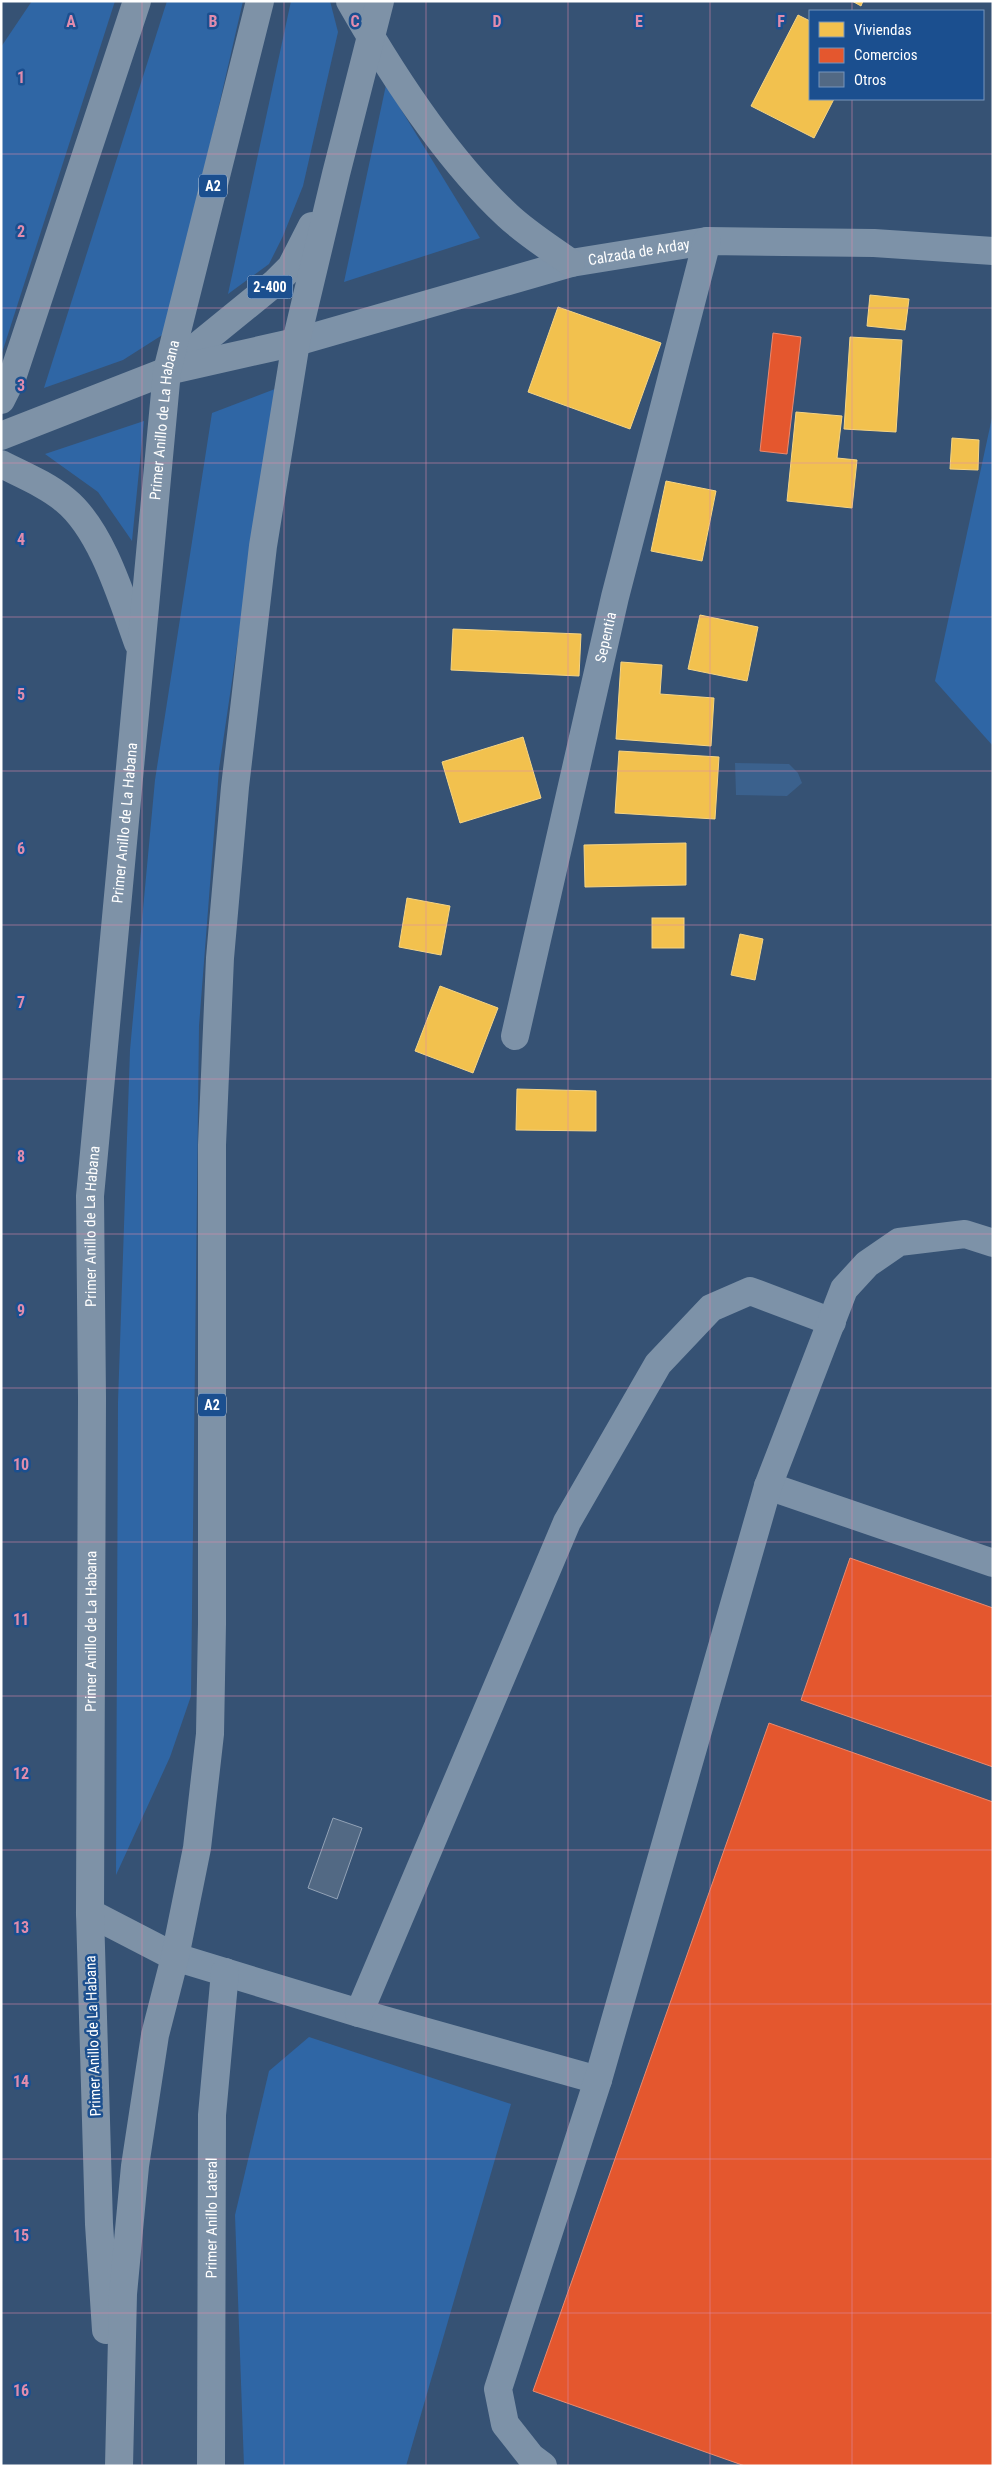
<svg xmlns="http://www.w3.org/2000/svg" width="994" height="2467" viewBox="0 0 994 2467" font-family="'Roboto Condensed',sans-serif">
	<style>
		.green { fill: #2f66a5 }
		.water { fill: #3b618d }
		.homes { fill: #f2c14e; stroke: #f6d483 }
		.shops { fill: #e4572e; stroke: #ec896d }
		.building { fill: #526984; stroke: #92a2b6 }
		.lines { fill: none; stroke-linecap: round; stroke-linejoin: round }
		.minor { stroke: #7d92a8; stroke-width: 28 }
		.highway { stroke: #7e92a7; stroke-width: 28 }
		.grid { fill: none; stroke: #e08cad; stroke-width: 1; stroke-opacity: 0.55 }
		.labels { text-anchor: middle; stroke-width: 5; stroke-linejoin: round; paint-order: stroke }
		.shield { fill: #1b4f8f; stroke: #bbcadd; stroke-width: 1 }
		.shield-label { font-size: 14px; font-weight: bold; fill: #fff }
		.street-label { font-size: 15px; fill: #fff; stroke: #1b4f8f }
		.grid-label { font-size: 16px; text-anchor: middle; font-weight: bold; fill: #e08cad; stroke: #1b4f8f; stroke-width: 5; stroke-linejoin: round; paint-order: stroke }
	</style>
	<rect width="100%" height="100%" fill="#365274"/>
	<g class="green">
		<path d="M32,1H115L1,356V47Z"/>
		<path d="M167,1H243L167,332L123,360L44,388Z"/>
		<path d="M291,1H330L338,32L303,186L283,236L269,264L228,294Z"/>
		<path d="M386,85L480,238L344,282Z"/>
		<path d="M275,389L219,769L199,1026L191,1696L170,1757L116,1875L118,1402L130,1050L155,780L212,413Z"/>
		<path d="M993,413V746L935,681Z"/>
		<path d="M144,421L132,541L98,492L45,454Z"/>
		<path d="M309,2037L511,2104L406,2466H244L235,2215L269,2071Z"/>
	</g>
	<path class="water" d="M735,763L789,764L798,773L802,783L787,796L736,795Z"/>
	<g class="homes">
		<path d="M852,1H863L861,6Z"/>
		<path d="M798,15L810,21V99H834L814,138L751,106Z"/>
		<path d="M870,295L909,299L905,330L867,326Z"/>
		<path d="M558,307L661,343L630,429L528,392Z"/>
		<path d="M850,337L902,340L896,432L844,429Z"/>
		<path d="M796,412L842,416L837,458L857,460L852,508L787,501Z"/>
		<path d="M952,438L979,440L978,470L950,469Z"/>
		<path d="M666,481L716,491L702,561L651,551Z"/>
		<path d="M700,615L758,627L747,681L688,669Z"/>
		<path d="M453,629L581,634L579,676L451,670Z"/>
		<path d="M621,662L662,665L660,694L714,698L711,746L616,739Z"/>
		<path d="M523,737L541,798L460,823L442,762Z"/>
		<path d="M619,751L719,757L715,819L615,813Z"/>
		<path d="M686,843V885L585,887L584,845Z"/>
		<path d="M407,898L450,906L441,955L399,947Z"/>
		<rect x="652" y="918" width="32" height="30"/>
		<path d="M740,934L763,939L755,980L731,975Z"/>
		<path d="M440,986L498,1008L473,1073L415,1051Z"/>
		<path d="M517,1089L596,1091V1131L516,1130Z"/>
	</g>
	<g class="shops">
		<path d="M773,333L801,337L787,454L760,451Z"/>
		<path d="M850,1558L993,1608V1767L801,1700Z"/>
		<path d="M769,1723L993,1802V2466H745L533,2391Z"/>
	</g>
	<path class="building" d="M333,1818L362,1828L337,1899L308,1888Z"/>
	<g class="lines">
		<g class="minor">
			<path id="s1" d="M296,342L571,263L707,241L874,243L993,251"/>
			<path id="s2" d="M515,1036L615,597L707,241"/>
			<path d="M768,1486L993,1563"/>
			<path d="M175,1957L359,2013L598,2080"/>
			<path d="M359,2013L567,1522L658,1364L711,1308L750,1291L832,1322"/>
			<path id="s3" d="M211,2466L212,2115L225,1972"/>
			<path d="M543,2466L531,2457L505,2424L498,2389L598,2080L768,1486L844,1289L867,1264L899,1242L965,1234L993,1243"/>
		</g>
		<g class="highway">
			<path d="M350,1C391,73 447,159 507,215C526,233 550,248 571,263"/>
			<path d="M174,365L276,282L291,267L312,226"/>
			<path d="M1,400L12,378L137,1"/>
			<path d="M1,436L167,371L296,342"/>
			<path d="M1,464C23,475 47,485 65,500C102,530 122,599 138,643"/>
			<path d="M90,1913L175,1957"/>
			<path id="s4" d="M106,2330L99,2224L90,1913L92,1398L90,1196L167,371L260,1"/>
			<path d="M119,2466L123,2294L135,2166L155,2035L175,1957L197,1848L210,1734L212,1624V1145L220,958L235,787L263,546L296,342L336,174L380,1"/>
		</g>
	</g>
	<path class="grid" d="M142,1V2466M284,1V2466M426,1V2466M568,1V2466M710,1V2466M852,1V11M852,99V2466M1,154H993M1,308H993M1,463H993M1,617H993M1,771H993M1,925H993M1,1079H993M1,1234H993M1,1388H993M1,1542H993M1,1696H993M1,1850H993M1,2004H993M1,2159H993M1,2313H993"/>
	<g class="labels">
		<g class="shield">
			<rect x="199" y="174.5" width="28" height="23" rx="4"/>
			<rect x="247.5" y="275.5" width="45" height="23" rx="4"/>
			<rect x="198" y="1393.5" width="28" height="23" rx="4"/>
		</g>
		<g class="shield-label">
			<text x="213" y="191">A2</text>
			<text x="270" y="292">2-400</text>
			<text x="212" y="1410">A2</text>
		</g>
		<g class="street-label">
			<text dy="5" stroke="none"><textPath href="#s1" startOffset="355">Calzada de Arday</textPath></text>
			<text dy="5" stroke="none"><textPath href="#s4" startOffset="1914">Primer Anillo de La Habana</textPath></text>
			<text dy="5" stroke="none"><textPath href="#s2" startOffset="409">Sepentia</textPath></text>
			<text dy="5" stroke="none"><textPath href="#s4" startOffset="1509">Primer Anillo de La Habana</textPath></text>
			<text dy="5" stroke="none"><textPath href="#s4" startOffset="1104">Primer Anillo de La Habana</textPath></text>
			<text dy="5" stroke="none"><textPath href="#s4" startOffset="699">Primer Anillo de La Habana</textPath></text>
			<text transform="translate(93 2036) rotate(-92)" y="5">Primer Anillo de La Habana</text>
			<text dy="5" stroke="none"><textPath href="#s3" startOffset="248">Primer Anillo Lateral</textPath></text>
		</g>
	</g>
	<g class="grid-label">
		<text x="71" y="27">A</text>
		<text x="213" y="27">B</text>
		<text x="355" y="27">C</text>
		<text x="497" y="27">D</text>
		<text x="639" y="27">E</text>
		<text x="781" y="27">F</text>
		<text x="21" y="83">1</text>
		<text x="21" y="237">2</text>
		<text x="21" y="391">3</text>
		<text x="21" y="545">4</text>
		<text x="21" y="700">5</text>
		<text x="21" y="854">6</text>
		<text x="21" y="1008">7</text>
		<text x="21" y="1162">8</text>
		<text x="21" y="1316">9</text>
		<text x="21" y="1470">10</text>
		<text x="21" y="1625">11</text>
		<text x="21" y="1779">12</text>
		<text x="21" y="1933">13</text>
		<text x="21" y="2087">14</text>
		<text x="21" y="2241">15</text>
		<text x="21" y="2396">16</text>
	</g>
	<rect width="994" height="2467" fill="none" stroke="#ffffff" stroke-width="5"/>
	<rect x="809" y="10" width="175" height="90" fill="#1b4f8f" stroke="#7695bc"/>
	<rect x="819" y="22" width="25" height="15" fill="#f2c14e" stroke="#7695bc"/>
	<text x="854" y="35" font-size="15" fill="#ffffff">Viviendas</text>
	<rect x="819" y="48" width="25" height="15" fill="#e4572e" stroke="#7695bc"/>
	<text x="854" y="60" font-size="15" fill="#ffffff">Comercios</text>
	<rect x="819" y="72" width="25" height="15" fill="#526984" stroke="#7695bc"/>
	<text x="854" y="85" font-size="15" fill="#ffffff">Otros</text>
</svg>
